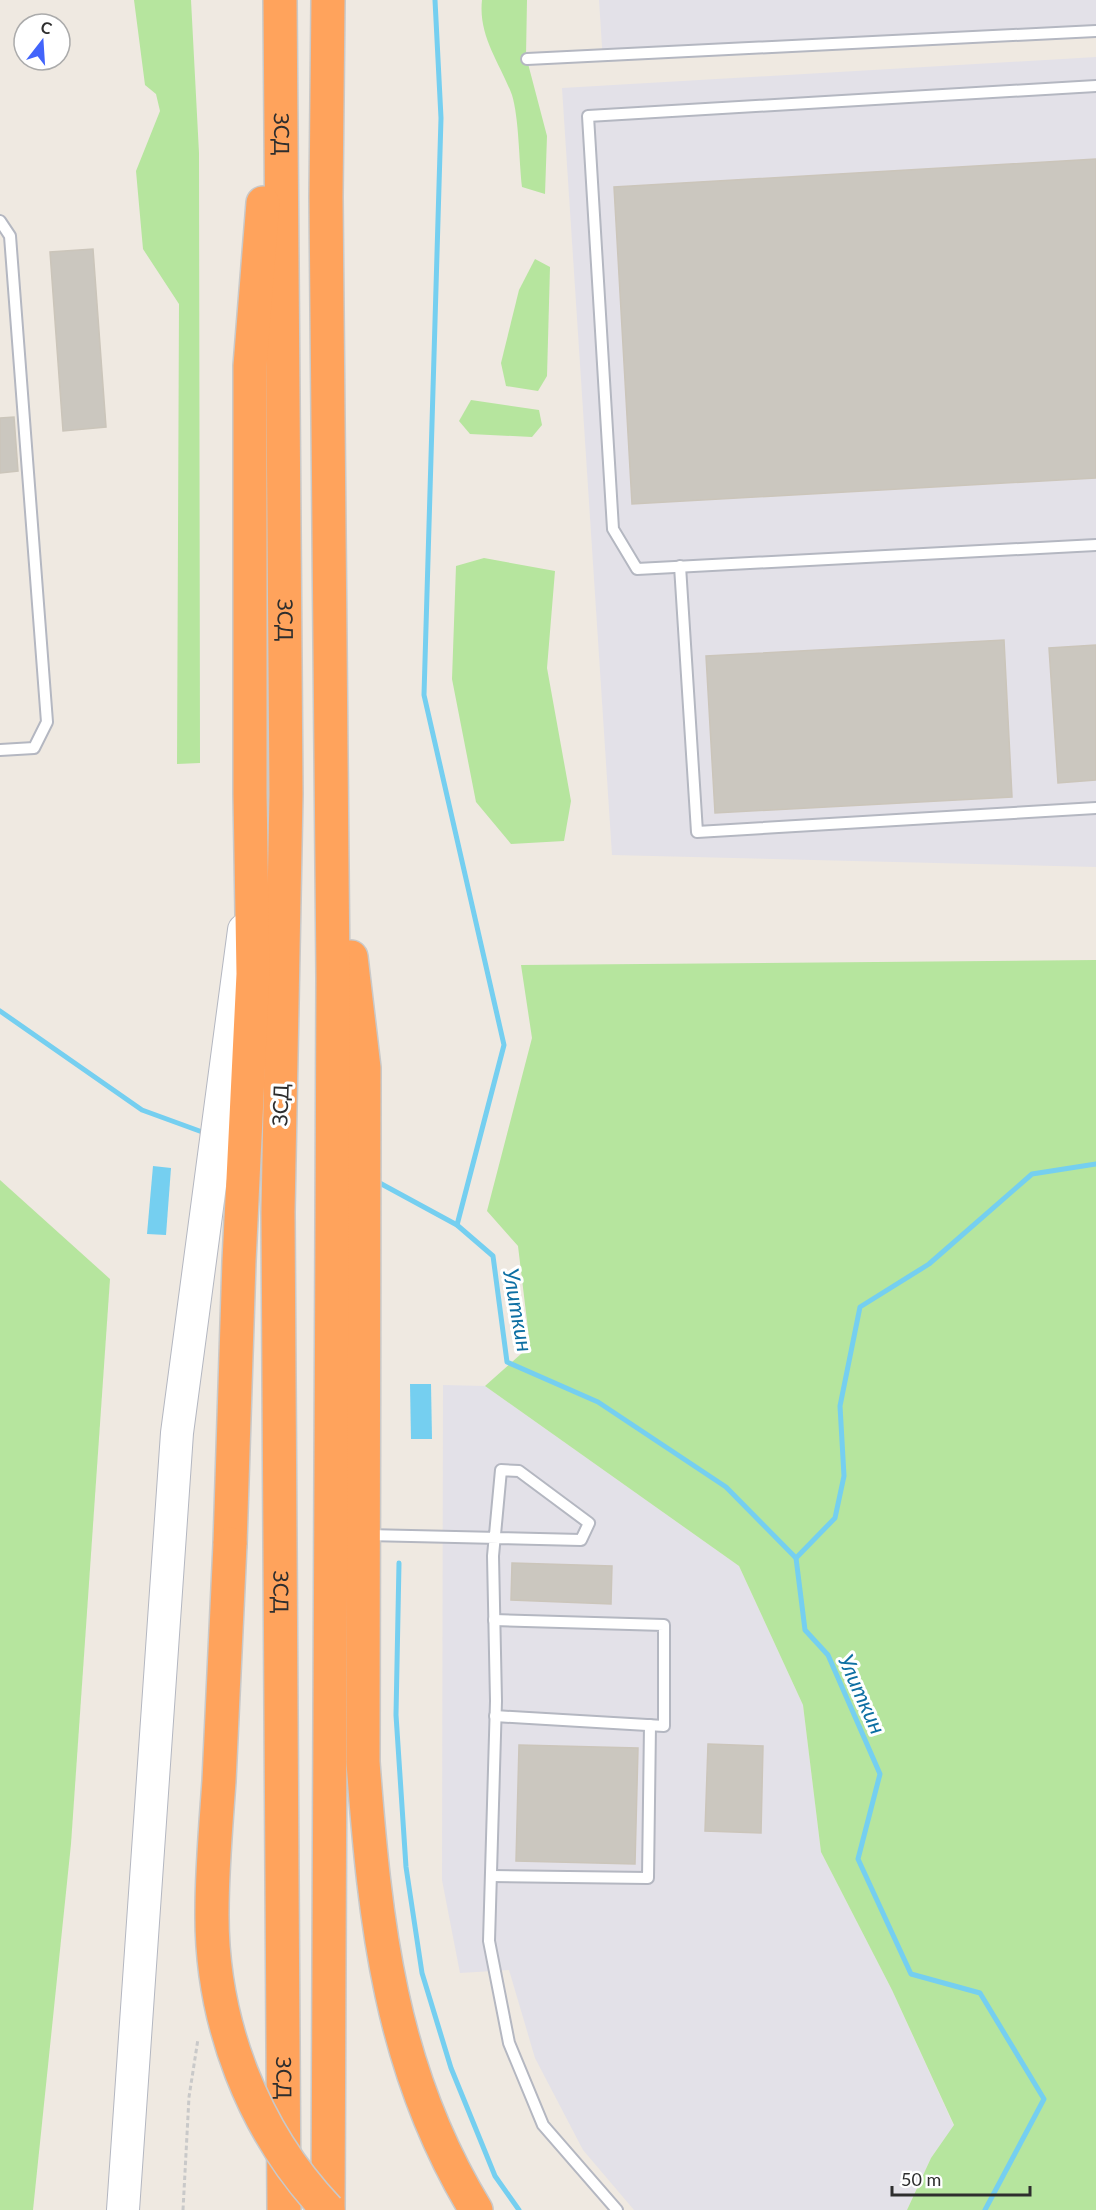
<svg xmlns="http://www.w3.org/2000/svg" width="1096" height="2210" viewBox="0 0 1096 2210" font-family="Lato,sans-serif">
	<style>
		.industrial { fill: #e3e1e8 }
		.green { fill: #b6e59e }
		.water { fill: #75cff0 }
		.lines { fill: none; stroke-linecap: round; stroke-linejoin: round }
		.stream { stroke: #75cff0; stroke-width: 5 }
		.building { fill: #cbc7bf; stroke: #cbc5ba; stroke-width: 1.5 }
		.lane-casing { stroke: #b4b7c1; stroke-width: 14 }
		.secondary-casing { stroke: #b4b7c1; stroke-width: 34 }
		.highway-casing { stroke: #c9c9c9; stroke-width: 36 }
		.path { stroke: #c9c9c9; stroke-width: 3; stroke-dasharray: 4.5 3; stroke-linecap: butt }
		.lane { stroke: #fff; stroke-width: 10 }
		.secondary { stroke: #fff; stroke-width: 32 }
		.highway { stroke: #ffa35c; stroke-width: 33 }
		.highway-bridge-casing { stroke: #c9c9c9; stroke-width: 36; stroke-linecap: butt }
		.highway-bridge { stroke: #ffa35c; stroke-width: 33 }
		.labels { text-anchor: middle; stroke-width: 6; stroke-linejoin: round; paint-order: stroke }
		.street-label { font-size: 21px; fill: #2e2e2e; stroke: #fff }
		.water-label { font-size: 22px; font-style: italic; fill: #0d6fa3; stroke: #fff }
	</style>
	<rect width="100%" height="100%" fill="#efe9e1"/>
	<g class="industrial">
		<path d="M599,0H1096V30L603,62Z"/>
		<path d="M1096,57V867L612,855L562,88Z"/>
		<path d="M443,1385L485,1386L739,1566L803,1705L821,1852L892,1990L954,2126L931,2158L907,2210H634L583,2150L535,2058L509,1970L460,1973L442,1880Z"/>
	</g>
	<g class="green">
		<path d="M134,0H191L199,153L200,763L177,764L179,304L143,249L136,171L160,111L156,94L145,85Z"/>
		<path d="M482,0H527L526,56L547,136L545,194L522,187C519,161 519,118 512,95C500,63 478,36 482,0Z"/>
		<path d="M535,259L550,267L547,376L538,391L506,386L501,363L519,290Z"/>
		<path d="M471,400L539,410L542,425L532,437L470,434L459,421Z"/>
		<path d="M484,558L555,571L547,668L571,801L564,841L511,844L476,802L452,679L456,566Z"/>
		<path d="M1096,960V2210H907L931,2158L954,2125L892,1990L821,1852L803,1705L739,1566L485,1386L530,1346L518,1246L487,1211L532,1038L521,965Z"/>
		<path d="M0,1180L110,1279L71,1844L33,2210H0Z"/>
	</g>
	<g class="water">
		<path d="M153,1166L171,1168L166,1235L147,1234Z"/>
		<path d="M410,1384H431L432,1439H411Z"/>
	</g>
	<g class="lines">
		<g class="stream">
			<path d="M435,0L441,118L424,695L504,1045L457,1225"/>
			<path d="M0,1011L142,1110L205,1133"/>
			<path d="M376,1181L457,1225L493,1256L507,1362L598,1402L726,1487L796,1558L805,1630L828,1655L880,1774L858,1859L911,1974L980,1993L1044,2099L985,2210"/>
			<path d="M796,1558L835,1518L844,1476L840,1406L860,1307L929,1264L1032,1174L1096,1164"/>
			<path d="M399,1563L396,1715L406,1867L422,1973L451,2068L495,2176L519,2210"/>
		</g>
	</g>
	<g class="building">
		<path d="M1096,159V478L632,504L614,187Z"/>
		<path d="M93,249L106,427L63,431L50,252Z"/>
		<path d="M14,417L18,471L0,473V418Z"/>
		<path d="M1004,640L1012,797L715,813L706,656Z"/>
		<path d="M1096,645V780L1058,783L1049,648Z"/>
		<path d="M512,1563L612,1566L611,1604L511,1600Z"/>
		<path d="M708,1744L763,1746L761,1833L705,1831Z"/>
		<path d="M519,1745L638,1748L635,1864L516,1861Z"/>
	</g>
	<g class="lines">
		<defs>
			<g id="lane">
				<path d="M527,59L1096,31"/>
				<path d="M1096,86L588,116L613,529L637,569L1096,545"/>
				<path d="M0,221L10,236L47,722L34,748L0,750"/>
				<path d="M680,566L697,832L1096,808"/>
				<path d="M367,1535L581,1540L589,1523L519,1471L501,1470L493,1556L496,1701L489,1941L509,2043L543,2125L617,2210"/>
				<path d="M494,1620L664,1625V1726L495,1716"/>
				<path d="M491,1876L648,1878L650,1725"/>
			</g>
			<path id="secondary" d="M123,2210L177,1433L244,930"/>
			<g id="highway">
				<path id="s1" d="M280,0L286,794L278,1212L284,2210"/>
				<path d="M351,957L364,1068L363,1762C375,1923 390,2069 476,2210"/>
				<path d="M230,1544L239,1261L253,974L250,794V366L263,203"/>
				<path d="M328,2210L333,978L326,197L328,0"/>
			</g>
		</defs>
		<use href="#lane" class="lane-casing"/>
		<use href="#secondary" class="secondary-casing"/>
		<use href="#highway" class="highway-casing"/>
		<path class="path" d="M183,2210L189,2097L198,2039"/>
		<use href="#lane" class="lane"/>
		<use href="#secondary" class="secondary"/>
		<use href="#highway" class="highway"/>
		<defs>
			<path id="highway-bridge" d="M230,1544C227,1623 223,1702 219,1781C216,1824 212,1868 212,1912C211,2022 253,2131 328,2210"/>
		</defs>
		<use href="#highway-bridge" class="highway-bridge-casing"/>
		<use href="#highway-bridge" class="highway-bridge"/>
	</g>
	<g class="labels">
		<g class="street-label">
			<text dy="7" stroke="none"><textPath href="#s1" startOffset="134">ЗСД</textPath></text>
			<text dy="7" stroke="none"><textPath href="#s1" startOffset="620">ЗСД</textPath></text>
			<text transform="translate(281 1105) rotate(-88)" y="7">ЗСД</text>
			<text dy="7" stroke="none"><textPath href="#s1" startOffset="1592">ЗСД</textPath></text>
			<text dy="7" stroke="none"><textPath href="#s1" startOffset="2078">ЗСД</textPath></text>
		</g>
		<g class="water-label">
			<text transform="translate(518 1310) rotate(80)" y="8">Улиткин</text>
			<text transform="translate(862 1694) rotate(66)" y="8">Улиткин</text>
		</g>
	</g>
	<g transform="translate(42 42) rotate(17)"><circle r="28" fill="#ffffff" stroke="#ababab" stroke-width="1.5"/>
	<path d="M0-4.5L10 22L0 15L-10 22Z" fill="#4264fb"/>
	<text y="-9" font-size="16" font-weight="bold" text-anchor="middle" fill="#2e2e2e">С</text>
	</g>
	<path d="M892 2186v9h138v-9" fill="none" stroke="#2e2e2e" stroke-width="3"/>
	<text x="901" y="2186" font-size="18" fill="#2e2e2e" stroke="#ffffff" stroke-width="4.5" paint-order="stroke">50 m</text>
</svg>
